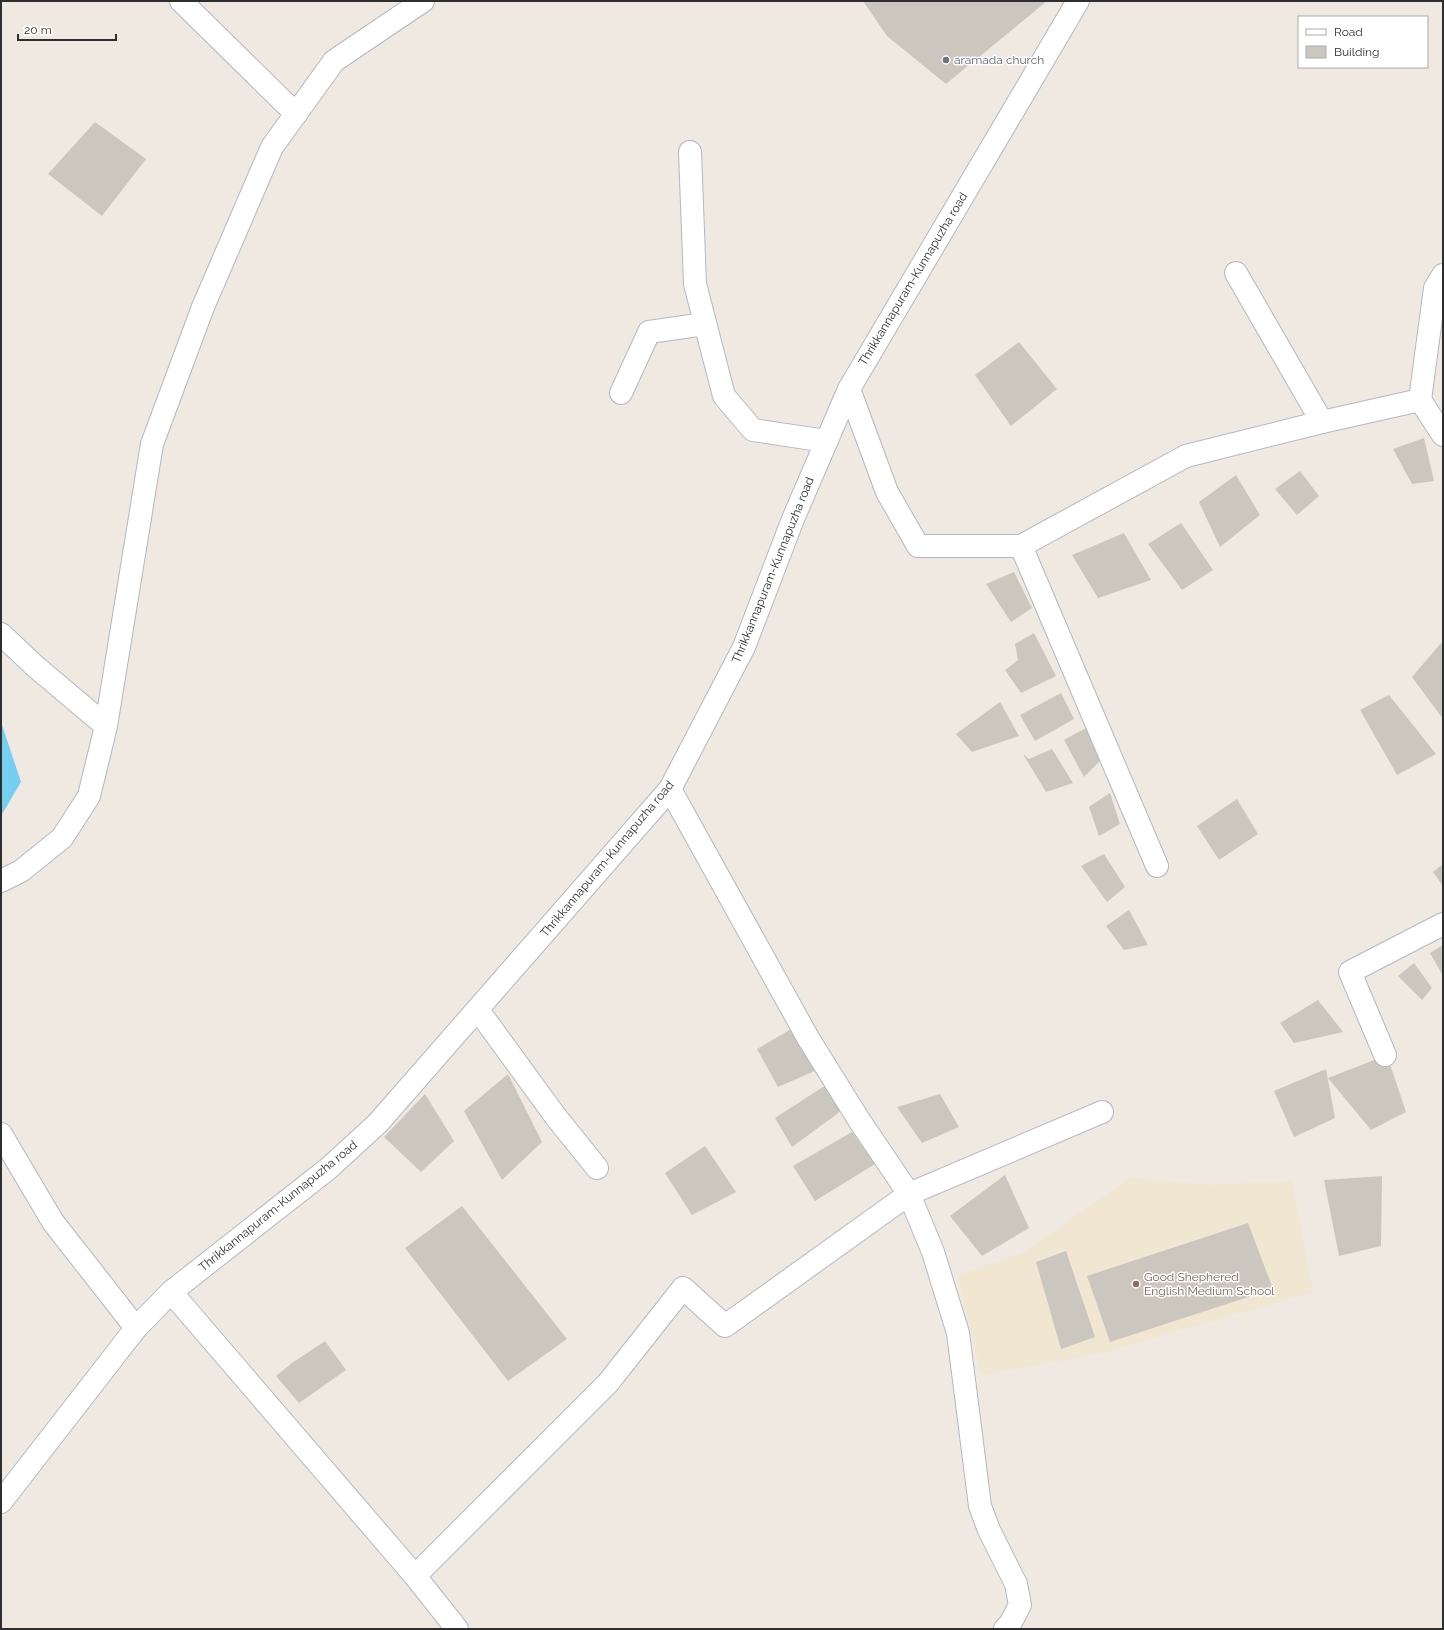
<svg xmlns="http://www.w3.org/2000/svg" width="1444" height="1630" viewBox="0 0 1444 1630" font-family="Raleway,sans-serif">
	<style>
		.education { fill: #f0e6d1 }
		.water { fill: #75cff0 }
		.building { fill: #cbc7bf }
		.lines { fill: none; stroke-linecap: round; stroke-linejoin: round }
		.minor-casing { stroke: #b4b7c1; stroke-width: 24 }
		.tertiary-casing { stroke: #b4b7c1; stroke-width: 24 }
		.minor { stroke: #fff; stroke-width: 22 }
		.tertiary { stroke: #fff; stroke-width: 22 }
		.worship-dot { fill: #6b7280; stroke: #fff; stroke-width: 1.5 }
		.education-dot { fill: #8d6e63; stroke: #fff; stroke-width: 1.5 }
		.labels { text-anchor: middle; stroke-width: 3; stroke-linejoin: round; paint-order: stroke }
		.worship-label { font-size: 12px; fill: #5b616d; stroke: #fff; text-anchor: start }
		.street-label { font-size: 12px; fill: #2e2e2e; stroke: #fff }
		.education-label { font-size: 12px; fill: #785e54; stroke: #fff; text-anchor: start }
	</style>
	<rect width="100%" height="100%" fill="#efe9e1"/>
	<path class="education" d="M1131,1178L1212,1185L1292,1181L1313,1292L1102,1353L981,1375L958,1275L1022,1253Z"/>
	<path class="water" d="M1,722L21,782L1,816Z"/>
	<g class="building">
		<path d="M863,1H1045L1046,2L946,84L887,36Z"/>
		<path d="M95,122L146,159L102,216L48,174Z"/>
		<path d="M1019,342L1057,389L1011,426L975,375Z"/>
		<path d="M1424,438L1434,481L1412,484L1393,449Z"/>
		<path d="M1300,471L1319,496L1297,515L1275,489Z"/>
		<path d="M1236,475L1260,515L1220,547L1199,502Z"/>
		<path d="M1181,523L1213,570L1182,590L1148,544Z"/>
		<path d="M1124,533L1151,580L1098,598L1072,555Z"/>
		<path d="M1014,572L1032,608L1011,622L986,584Z"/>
		<path d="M1034,633L1056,676L1021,693L1005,670L1018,660L1015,644Z"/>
		<path d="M1441,643L1443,646V719L1412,677Z"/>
		<path d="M1061,693L1074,719L1035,741L1020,715Z"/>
		<path d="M1389,695L1436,754L1397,775L1360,710Z"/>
		<path d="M1000,702L1019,736L972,752L956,734Z"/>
		<path d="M1086,728L1101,760L1084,777L1064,740Z"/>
		<path d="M1052,749L1073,783L1046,792L1023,754L1029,759Z"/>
		<path d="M1110,793L1120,824L1099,836L1089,807Z"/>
		<path d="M1237,799L1258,834L1219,860L1197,826Z"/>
		<path d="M1104,854L1125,887L1107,902L1081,866Z"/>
		<path d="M1443,864V886L1433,872Z"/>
		<path d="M1129,910L1148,945L1124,950L1106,926Z"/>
		<path d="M1443,945V976L1430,953Z"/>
		<path d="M1414,963L1432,988L1422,1000L1398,976Z"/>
		<path d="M1318,1000L1343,1032L1294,1043L1280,1023Z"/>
		<path d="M793,1028L817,1070L778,1087L757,1049Z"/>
		<path d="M1387,1055L1406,1112L1371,1130L1328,1078Z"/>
		<path d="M1326,1069L1335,1118L1294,1137L1274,1091Z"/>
		<path d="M508,1074L542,1142L502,1180L464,1111Z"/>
		<path d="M826,1085L841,1111L792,1147L775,1118Z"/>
		<path d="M425,1094L454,1141L421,1172L384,1137Z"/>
		<path d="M940,1094L959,1127L922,1143L897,1107Z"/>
		<path d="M852,1132L875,1164L815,1201L793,1166Z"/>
		<path d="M705,1146L736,1192L692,1215L665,1173Z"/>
		<path d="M1005,1175L1029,1228L982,1256L950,1216Z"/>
		<path d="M1382,1176L1381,1246L1339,1256L1324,1180Z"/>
		<path d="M462,1206L567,1339L508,1381L405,1248Z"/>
		<path d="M1248,1223L1273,1289L1110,1342L1087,1276Z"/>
		<path d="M1066,1251L1095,1337L1061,1349L1036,1262Z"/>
		<path d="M325,1341L346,1370L299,1403L276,1376L292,1363Z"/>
	</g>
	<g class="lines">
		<defs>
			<g id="minor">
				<path d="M181,1L296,114"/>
				<path d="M690,152L695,284L724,396L753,430L826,441"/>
				<path d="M1236,273L1322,422"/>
				<path d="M849,389L887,492L918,546H1021L1186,456L1322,422L1420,400L1443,435"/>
				<path d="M621,393L649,332L705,324"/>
				<path d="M1420,400L1435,288L1443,275"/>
				<path d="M1021,546L1157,866"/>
				<path d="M1,634L36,667L106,726"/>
				<path d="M670,789L808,1038L859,1120L909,1194L933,1252L958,1333L980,1506L989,1530L1016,1584L1020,1605L1010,1624L1005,1629"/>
				<path d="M1,881L21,871L62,838L89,796L106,726L152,444L203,307L272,147L334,61L423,1"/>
				<path d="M478,1010L556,1117L597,1168"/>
				<path d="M1385,1055L1350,972L1443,924"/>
				<path d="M1,1134L53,1222L136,1328"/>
				<path d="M171,1292L415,1576L457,1629"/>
				<path d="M415,1576L608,1383L683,1288L725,1326L909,1194L1102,1112"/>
			</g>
			<path id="tertiary" d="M1,1502L136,1328L171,1292L329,1168L378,1123L670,789L744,647L793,519L849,389L1078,1"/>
		</defs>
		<use href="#minor" class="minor-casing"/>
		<use href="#tertiary" class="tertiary-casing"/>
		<use href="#minor" class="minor"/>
		<use href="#tertiary" class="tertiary"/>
	</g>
	<circle class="worship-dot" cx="946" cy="60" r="4"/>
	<circle class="education-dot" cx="1136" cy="1284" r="4"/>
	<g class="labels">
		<g class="worship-label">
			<text x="954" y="64">aramada church</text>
		</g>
		<g class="street-label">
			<text transform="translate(913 279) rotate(-59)" y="4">Thrikkannapuram-Kunnapuzha road</text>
			<text transform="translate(773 570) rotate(-68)" y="4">Thrikkannapuram-Kunnapuzha road</text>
			<text transform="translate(607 859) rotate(-50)" y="4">Thrikkannapuram-Kunnapuzha road</text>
			<text transform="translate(278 1206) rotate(-39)" y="4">Thrikkannapuram-Kunnapuzha road</text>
		</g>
		<g class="education-label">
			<text x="1144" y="1281">Good Shephered<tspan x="1144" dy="14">English Medium School</tspan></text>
		</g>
	</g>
	<rect width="1444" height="1630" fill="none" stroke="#2e2e2e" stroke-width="4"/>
	<rect x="1298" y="16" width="130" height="52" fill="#ffffff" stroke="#ababab"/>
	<rect x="1306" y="29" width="20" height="6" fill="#ffffff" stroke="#ababab"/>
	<text x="1334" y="36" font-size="12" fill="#2e2e2e">Road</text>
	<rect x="1306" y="46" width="20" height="12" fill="#cbc7bf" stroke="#ababab"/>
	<text x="1334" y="56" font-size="12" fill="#2e2e2e">Building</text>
	<path d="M18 34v6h98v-6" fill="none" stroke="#2e2e2e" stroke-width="2"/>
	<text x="24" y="34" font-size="12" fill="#2e2e2e" stroke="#ffffff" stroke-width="3" paint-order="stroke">20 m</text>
</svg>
